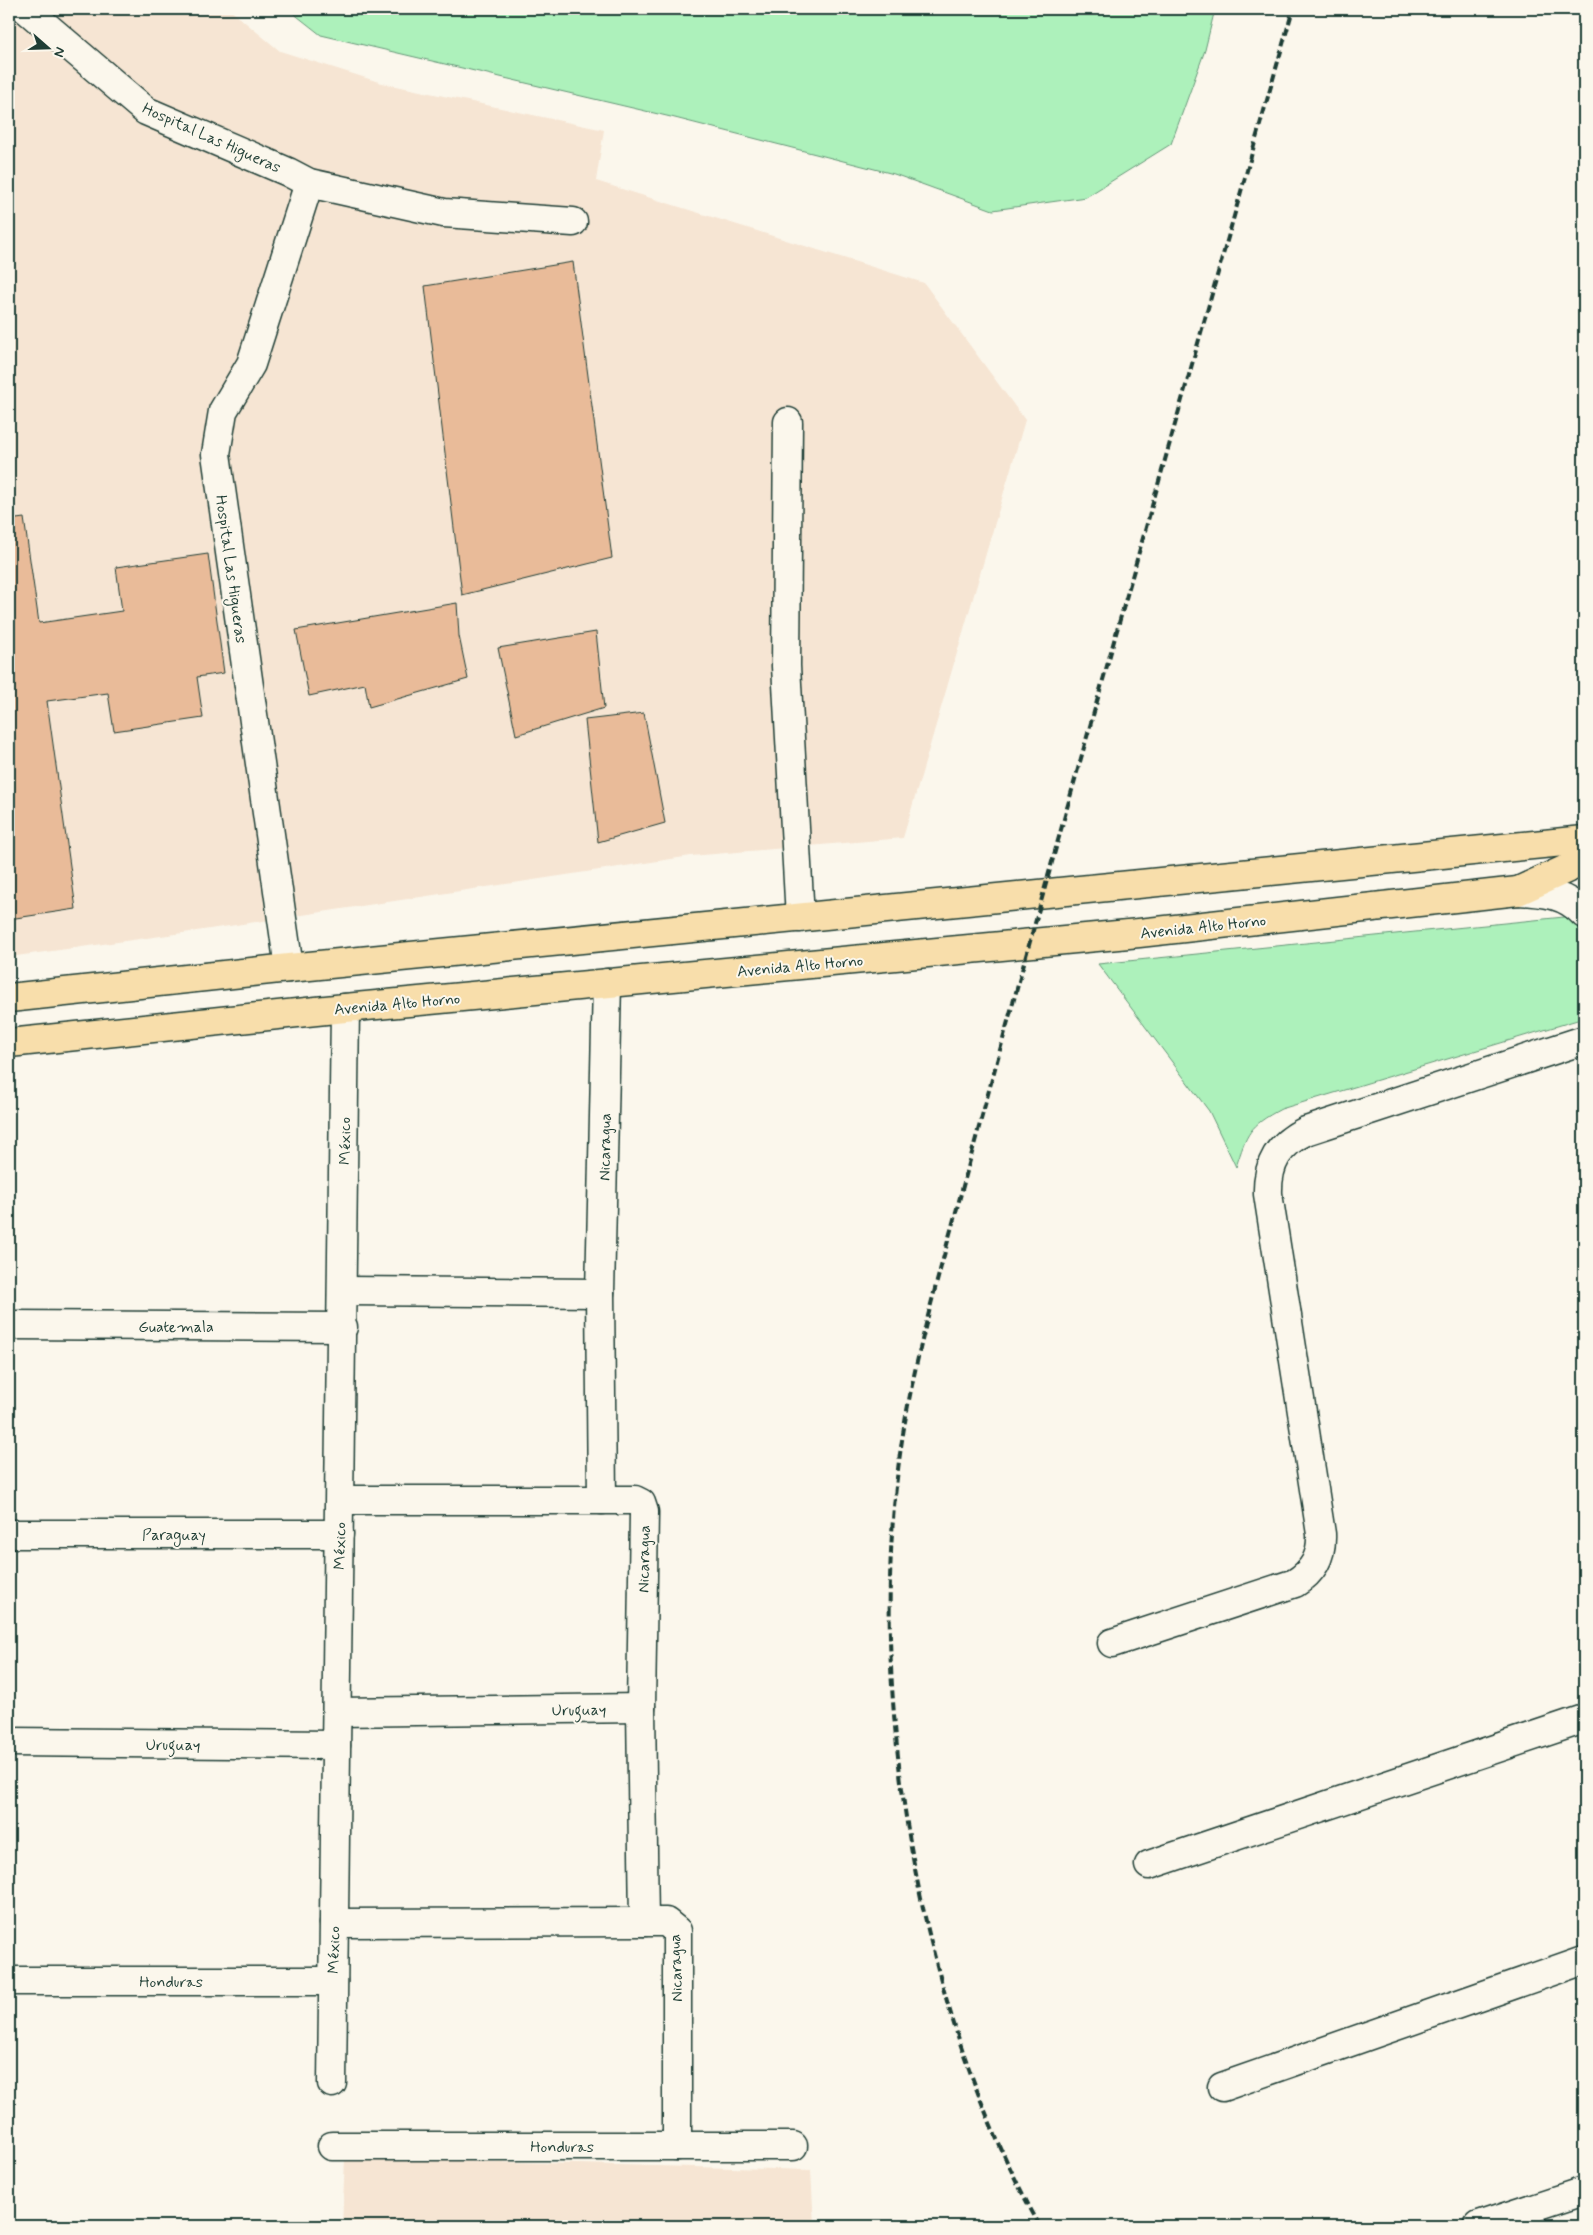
<svg xmlns="http://www.w3.org/2000/svg" width="1593" height="2235" viewBox="0 0 1593 2235" font-family="Mynerve,sans-serif">
	<style>
		.built { fill: #f6e5d3 }
		.green { fill: #adf1bb; stroke: #669778 }
		.building { fill: #e9bb99; stroke: #1f3d34 }
		.lines { fill: none; stroke-linecap: round; stroke-linejoin: round }
		.minor-casing { stroke: #1f3d34; stroke-width: 31 }
		.major-casing { stroke: #1f3d34; stroke-width: 31 }
		.minor { stroke: #fbf7ec; stroke-width: 28 }
		.major { stroke: #f8deab; stroke-width: 28 }
		.rail { stroke: #1f3d34; stroke-width: 4; stroke-dasharray: 8 4; stroke-linecap: butt }
		.labels { text-anchor: middle; stroke-width: 4; stroke-linejoin: round; paint-order: stroke }
		.street-label { font-size: 16px; fill: #1f3d34; stroke: #fbf7ec }
	</style>
	<rect width="100%" height="100%" fill="#fbf7ec"/>
	<filter id="ink" filterUnits="userSpaceOnUse"><feTurbulence type="fractalNoise" baseFrequency=".02" numOctaves="2"/><feDisplacementMap in="SourceGraphic" scale="10" xChannelSelector="R" yChannelSelector="G"/><feConvolveMatrix kernelMatrix="1 2 1 2 8 2 1 2 1" color-interpolation-filters="sRGB"/></filter>
	<g filter="url(#ink)">
		<g class="built">
			<path d="M9,9H229L280,51L382,83L604,130L596,181L924,283L1025,420L903,838L691,856L190,932L9,957Z"/>
			<path d="M345,2158L811,2170L814,2226H342Z"/>
		</g>
		<g class="green">
			<path d="M288,9H287H1215L1205,50L1171,144L1086,197L993,210L894,174L671,117L321,35Z"/>
			<path d="M1584,909V1018L1281,1109C1249,1126 1247,1133 1236,1167L1209,1111L1098,964L1564,917Z"/>
		</g>
		<g class="building">
			<path d="M573,262L612,558L462,595L425,286Z"/>
			<path d="M24,518L39,623L122,611L116,567L208,554L224,673L197,677L203,718L114,731L108,693L47,701L76,909L9,919V520Z"/>
			<path d="M457,603L459,636L468,679L369,707L365,684L309,696L296,630Z"/>
			<path d="M596,632L604,708L516,735L498,648Z"/>
			<path d="M644,713L665,823L598,842L585,720Z"/>
		</g>
		<g class="lines">
			<defs>
				<g id="minor">
					<path d="M26,9L146,111L288,172L309,183L444,213L573,222"/>
					<path d="M788,422L786,666L800,918"/>
					<path d="M1518,891C1544,892 1566,894 1584,914"/>
					<path d="M289,968L216,454L223,411L251,364L309,183"/>
					<path d="M607,983L600,1293L602,1500H635L641,1503L644,1512L641,1708L644,1922H666L677,1931V2146"/>
					<path d="M343,1291L600,1293"/>
					<path d="M9,1325L343,1327"/>
					<path d="M340,1500H602"/>
					<path d="M9,1534H339"/>
					<path d="M1112,1643L1295,1583C1313,1572 1322,1557 1321,1534L1268,1194C1267,1163 1279,1144 1306,1131L1584,1040"/>
					<path d="M337,1712L641,1708"/>
					<path d="M9,1742L336,1745"/>
					<path d="M1149,1865L1584,1719"/>
					<path d="M334,1923L644,1922"/>
					<path d="M9,1981H333"/>
					<path d="M332,2083L345,1008"/>
					<path d="M1222,2087L1584,1960"/>
					<path d="M332,2146H793"/>
					<path d="M1478,2226L1584,2191"/>
				</g>
				<g id="major">
					<path d="M9,998L289,968L1584,840"/>
					<path d="M9,1043L345,1008L1139,933L1518,891L1584,861"/>
				</g>
			</defs>
			<use href="#minor" class="minor-casing"/>
			<use href="#major" class="major-casing"/>
			<use href="#minor" class="minor"/>
			<use href="#major" class="major"/>
			<path class="rail" d="M1040,2226C922,2017 869,1715 897,1478C908,1378 937,1282 963,1186C997,1060 1032,934 1067,808C1142,541 1217,275 1293,9"/>
		</g>
	</g>
	<g class="labels">
		<g class="street-label">
			<text transform="translate(212 137) rotate(24)" y="6">Hospital Las Higueras</text>
			<text transform="translate(232 569) rotate(82)" y="6">Hospital Las Higueras</text>
			<text transform="translate(1203 926) rotate(-6)" y="6">Avenida Alto Horno</text>
			<text transform="translate(800 965) rotate(-5)" y="6">Avenida Alto Horno</text>
			<text transform="translate(397 1003) rotate(-5)" y="6">Avenida Alto Horno</text>
			<text transform="translate(344 1141) rotate(-90)" y="6">México</text>
			<text transform="translate(604 1147) rotate(-89)" y="6">Nicaragua</text>
			<text x="176" y="1332">Guatemala</text>
			<text x="174" y="1540">Paraguay</text>
			<text transform="translate(339 1546) rotate(-89)" y="6">México</text>
			<text transform="translate(643 1559) rotate(-89)" y="6">Nicaragua</text>
			<text transform="translate(579 1709) rotate(-1)" y="6">Uruguay</text>
			<text x="173" y="1750">Uruguay</text>
			<text transform="translate(333 1950) rotate(-89)" y="6">México</text>
			<text transform="translate(675 1968) rotate(-92)" y="6">Nicaragua</text>
			<text x="171" y="1987">Honduras</text>
			<text x="562" y="2152">Honduras</text>
		</g>
	</g>
	<rect width="1593" height="2235" fill="none" stroke="#fbf7ec" stroke-width="30"/>
	<rect x="15" y="15" width="1563" height="2205" fill="none" stroke="#1f3d34" stroke-width="2" filter="url(#ink)"/>
	<g transform="translate(48 48) rotate(110)" stroke="#fbf7ec" stroke-width="4" paint-order="stroke">
	<path d="M0-4L9 19L0 12L-9 19Z" fill="#1f3d34"/>
	<text y="-8" font-size="14" font-weight="bold" text-anchor="middle" fill="#1f3d34">N</text>
	</g>
</svg>
